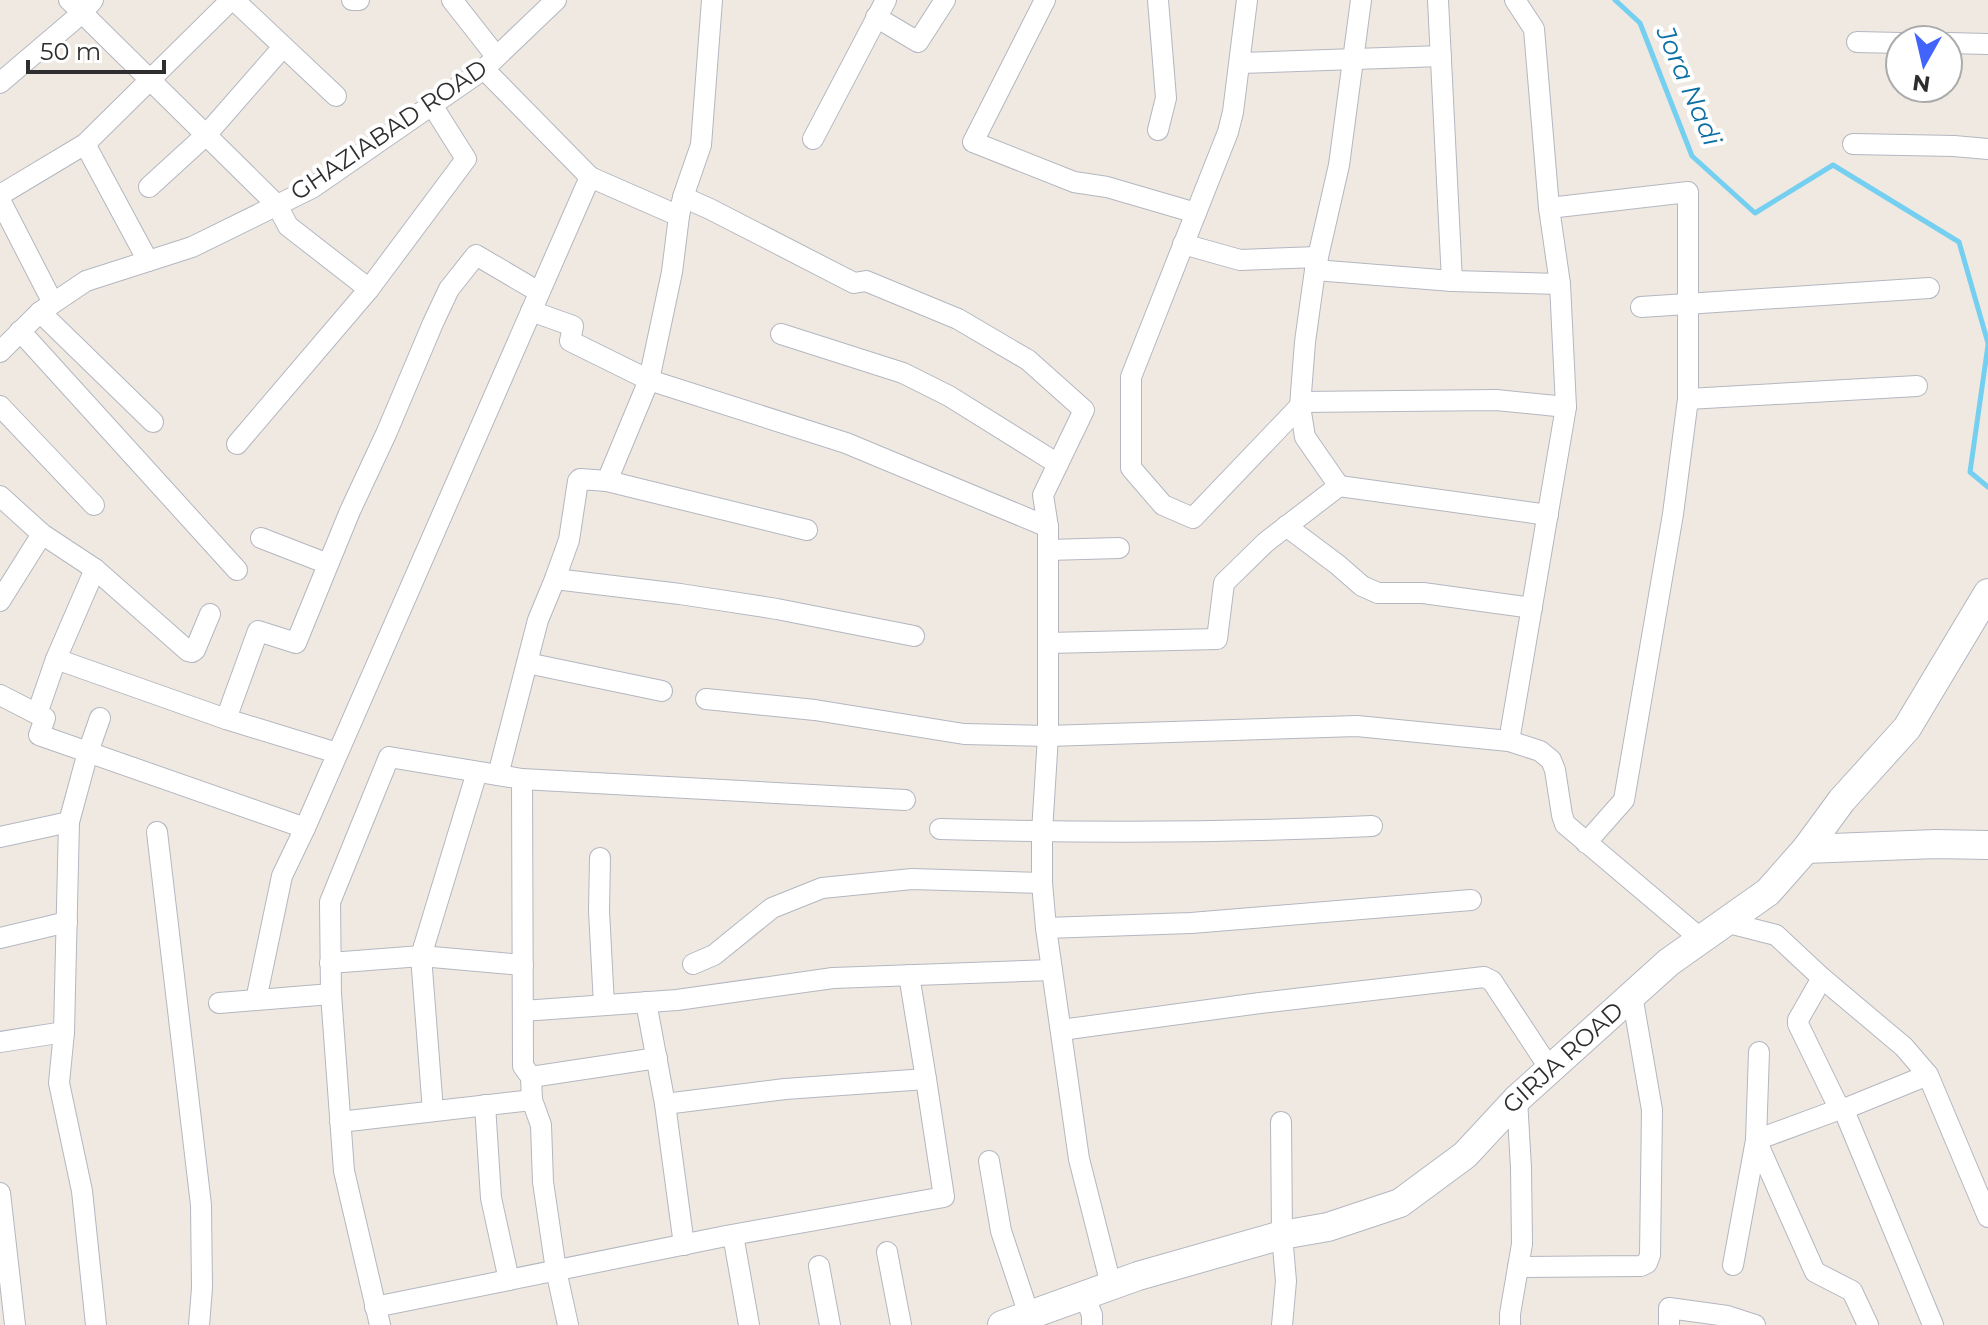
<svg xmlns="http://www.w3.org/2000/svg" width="1988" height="1325" viewBox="0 0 1988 1325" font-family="Montserrat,sans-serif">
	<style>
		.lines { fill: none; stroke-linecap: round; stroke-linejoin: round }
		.stream { stroke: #75cff0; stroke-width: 5 }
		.street-casing { stroke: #b4b7c1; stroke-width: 22 }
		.secondary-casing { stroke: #b4b7c1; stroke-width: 30 }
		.street { stroke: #fff; stroke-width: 20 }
		.secondary { stroke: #fff; stroke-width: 28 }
		.labels { text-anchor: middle; stroke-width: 8; stroke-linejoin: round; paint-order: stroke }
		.street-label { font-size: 24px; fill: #2e2e2e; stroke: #fff }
		.water-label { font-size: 26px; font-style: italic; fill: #0d6fa3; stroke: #fff }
	</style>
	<rect width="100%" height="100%" fill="#efe9e1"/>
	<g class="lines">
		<g class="stream">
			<path d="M1615,0L1640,23L1692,156L1755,213L1833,165L1959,242L1988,343"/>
			<path d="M1988,345L1970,472L1988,487"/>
		</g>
		<defs>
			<g id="street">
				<path d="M69,0L277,205L288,226L369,289L466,159L432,105"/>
				<path d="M234,0L336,96"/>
				<path d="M352,0H359"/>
				<path d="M452,0L496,56"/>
				<path d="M1045,0L973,142L1074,182L1107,187L1196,213"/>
				<path d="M1247,0L1233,112L1228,132L1131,377V468L1163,505L1193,518L1300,406"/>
				<path d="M1438,0L1452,281"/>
				<path d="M876,17L918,42L945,0"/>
				<path d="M1857,42L1900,43"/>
				<path d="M1948,43L1988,44"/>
				<path d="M1240,63L1441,56"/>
				<path d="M0,83L82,13L93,0"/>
				<path d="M1158,130L1166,98L1158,0"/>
				<path d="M813,139L886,0"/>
				<path d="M85,144L148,261"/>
				<path d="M1853,144L1954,146L1988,149"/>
				<path d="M149,187L206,135L283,47"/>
				<path d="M0,195L85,144L231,0"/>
				<path d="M683,197L701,145L712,0"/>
				<path d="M0,200L53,303"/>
				<path d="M1549,208L1688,192V399L1673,514L1624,800L1586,843"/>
				<path d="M679,216L683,197L710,209L854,283L866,281L958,319L1028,360L1084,410L1043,495L1048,527"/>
				<path d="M1183,244L1240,260L1318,257"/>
				<path d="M1315,270L1452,281L1560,284"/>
				<path d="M1641,307L1929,288"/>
				<path d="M531,311L573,326L570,341L649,380L846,443L1048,527V736L1042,832V883L1046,928L1079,1159L1111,1285"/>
				<path d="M40,312L153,422"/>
				<path d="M20,331L237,570"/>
				<path d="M781,334L903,373L949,396L1058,464"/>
				<path d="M0,352L40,312L86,281L192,247L312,188L484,69L556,0"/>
				<path d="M1688,399L1917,386"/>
				<path d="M1301,402L1496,400L1566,407"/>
				<path d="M0,406L94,505"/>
				<path d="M237,444L369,289"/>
				<path d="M607,481L807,530"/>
				<path d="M1339,486L1305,437L1300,406L1305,342L1315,270L1339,165L1361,0"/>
				<path d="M0,496L42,534L95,569L188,651L192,652L195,650L210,614"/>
				<path d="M1286,526L1338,565L1362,586L1378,593H1423L1532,608"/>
				<path d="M261,538L328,564"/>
				<path d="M1048,550L1119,548"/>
				<path d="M555,579L680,594L777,609L914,636"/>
				<path d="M0,601L42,534"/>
				<path d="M1048,643L1217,639L1224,583L1266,542L1339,486L1548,515"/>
				<path d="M56,659L226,719L337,753"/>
				<path d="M527,663L662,691"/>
				<path d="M0,695L45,718L39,735L305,828L282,876L256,1000"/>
				<path d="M706,699L815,710L964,734L1048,736L1357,726L1509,741L1540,751L1551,760L1555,770L1562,815L1565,824L1701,939"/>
				<path d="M37,714L56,659L95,569"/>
				<path d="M226,719L258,631L296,643L350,511L386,434L433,323L449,289L476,255L539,292"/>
				<path d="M1509,741L1566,407L1560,284L1549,208L1534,29L1515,0"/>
				<path d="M498,775L538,620L555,579L569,540L578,481L580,479L607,481L649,380L672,272L679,216L590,177"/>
				<path d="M522,779L905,800"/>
				<path d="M69,822L64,1032L59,1083L82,1191L96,1325"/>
				<path d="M305,828L590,177L484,69"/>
				<path d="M940,829C1084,833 1228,833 1372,826"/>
				<path d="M157,832L201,1205L202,1288L199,1325"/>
				<path d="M0,837L69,822L88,752L100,718"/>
				<path d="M600,858L599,911L604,1005"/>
				<path d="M1725,922L1776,935L1822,978L1904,1047L1928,1075L1988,1217"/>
				<path d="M1046,928L1191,923L1471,900"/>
				<path d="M0,938L67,922"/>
				<path d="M330,963L421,956L523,965"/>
				<path d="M693,964L714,955L772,908L822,888L912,879L1042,883"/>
				<path d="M909,975L926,1079"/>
				<path d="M1822,978L1798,1020V1024L1838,1106L1843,1108L1933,1325"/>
				<path d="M646,1002L665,1104L684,1245"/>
				<path d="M219,1003L331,994"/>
				<path d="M523,1011L677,1000L833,978L1052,970"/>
				<path d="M1061,1030L1260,1003L1484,977L1492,981L1550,1069"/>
				<path d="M0,1042L64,1032"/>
				<path d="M531,1077L657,1058"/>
				<path d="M532,1100L541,1125L543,1182L556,1270L568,1325"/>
				<path d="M485,1105L491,1198L509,1280"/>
				<path d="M433,1111L421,956L477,772"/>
				<path d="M340,1122L532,1100L531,1077L523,1066L522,779L389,757L330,902L331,994L344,1171L380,1325"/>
				<path d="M1281,1122L1282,1235L1286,1281L1282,1325"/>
				<path d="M989,1161L1001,1231L1029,1315"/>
				<path d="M0,1193L15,1325"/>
				<path d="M733,1235L749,1325"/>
				<path d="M887,1252L901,1325"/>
				<path d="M1733,1265L1756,1140L1759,1052"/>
				<path d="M819,1266L830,1325"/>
				<path d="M1518,1267L1641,1266L1647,1263L1650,1255L1652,1110L1632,995"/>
				<path d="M1084,1294L1092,1315V1325"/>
				<path d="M375,1307L726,1236L944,1197L926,1079L785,1089L665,1104"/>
				<path d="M1510,1325V1314L1522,1244L1521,1168L1517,1099"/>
				<path d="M1669,1325V1308L1727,1316L1755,1325"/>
				<path d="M1868,1325L1852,1291L1815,1272L1756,1140L1843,1108L1849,1107L1928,1075"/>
			</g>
			<g id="secondary">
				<path d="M1806,849L1936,844L1988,845"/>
				<path id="s1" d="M1002,1325L1138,1276L1282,1235L1328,1227L1400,1203L1465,1155L1517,1099L1669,962L1768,892L1806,849L1842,800L1907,728L1988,593"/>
			</g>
		</defs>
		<use href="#street" class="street-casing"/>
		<use href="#secondary" class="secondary-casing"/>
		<use href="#street" class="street"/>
		<use href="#secondary" class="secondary"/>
	</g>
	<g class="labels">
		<g class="street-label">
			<text transform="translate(389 130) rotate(-34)" y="8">GHAZIABAD ROAD</text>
			<text dy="8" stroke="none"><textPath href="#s1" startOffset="636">GIRJA ROAD</textPath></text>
		</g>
		<g class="water-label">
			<text transform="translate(1689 86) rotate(67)" y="9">Jora Nadi</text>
		</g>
	</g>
	<g transform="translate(1924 64) rotate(188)"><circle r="38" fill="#ffffff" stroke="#ababab" stroke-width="2"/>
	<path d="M0-6L14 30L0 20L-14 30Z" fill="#4264fb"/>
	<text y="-12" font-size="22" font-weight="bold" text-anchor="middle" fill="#2e2e2e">N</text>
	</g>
	<path d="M28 60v12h136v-12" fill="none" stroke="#2e2e2e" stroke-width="4"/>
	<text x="40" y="60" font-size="24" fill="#2e2e2e" stroke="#ffffff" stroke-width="6" paint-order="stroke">50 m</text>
</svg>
